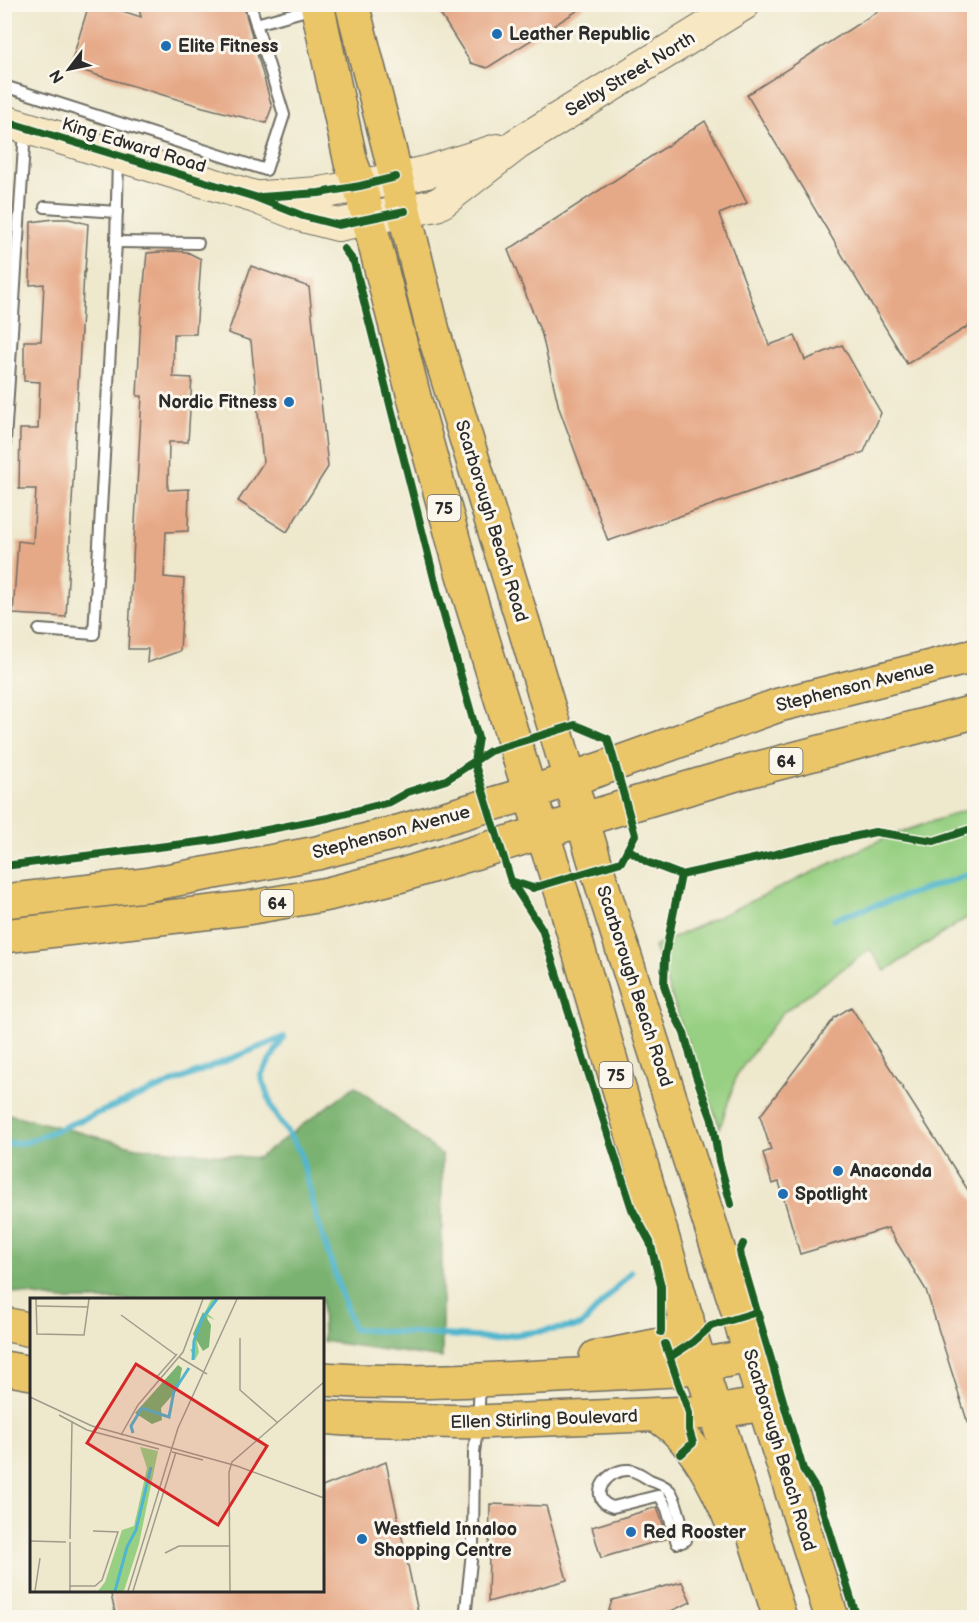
<svg xmlns="http://www.w3.org/2000/svg" width="979" height="1622" viewBox="0 0 979 1622" font-family="'Balsamiq Sans',sans-serif">
	<style>
		.green { fill: #98d083; stroke: #627e57; stroke-width: 1.5 }
		.forest { fill: #7ab271; stroke: #526e4e; stroke-width: 1.5 }
		.lines { fill: none; stroke-linecap: round; stroke-linejoin: round }
		.stream { stroke: #4fb6ce; stroke-width: 6 }
		.building { fill: #e6a987 }
		.service-casing { stroke: #6f6d64; stroke-width: 14 }
		.secondary-casing { stroke: #6f6d64; stroke-width: 34 }
		.primary-casing { stroke: #6f6d64; stroke-width: 36 }
		.service { stroke: #fff; stroke-width: 10 }
		.secondary { stroke: #f7e8c3; stroke-width: 32 }
		.primary { stroke: #eac669; stroke-width: 33 }
		.cycleway-casing { stroke: #fbf7ec; stroke-width: 11 }
		.cycleway { stroke: #1b5e20; stroke-width: 8 }
		.poi-dot { fill: #1f6fb2; stroke: #fbf7ec; stroke-width: 2 }
		.labels { text-anchor: middle; stroke-width: 6; stroke-linejoin: round; paint-order: stroke }
		.shield { fill: #fbf7ec; stroke: #696865; stroke-width: 1.5 }
		.shield-label { font-size: 16px; font-weight: bold; fill: #2b2b2b }
		.poi-label { font-size: 18px; font-weight: bold; fill: #2b2b2b; stroke: #fbf7ec; text-anchor: start }
		.street-label { font-size: 18px; fill: #2b2b2b; stroke: #fbf7ec }
		.inset-river { fill: none; stroke: #4fb6ce; stroke-width: 3 }
		.inset-road { fill: none; stroke: #a09c8c; stroke-width: 1.5 }
		.view { fill: #d62828; fill-opacity: 0.15; stroke: #d62828; stroke-width: 3 }
		.inset-edge { fill: none; stroke: #2b2b2b; stroke-width: 3 }
	</style>
	<rect width="100%" height="100%" fill="#fbf7ec"/>
	<filter id="ink" filterUnits="userSpaceOnUse"><feTurbulence type="fractalNoise" baseFrequency=".0167" numOctaves="2"/><feDisplacementMap in="SourceGraphic" scale="12" xChannelSelector="R" yChannelSelector="G"/><feConvolveMatrix kernelMatrix="1 2 1 2 8 2 1 2 1" color-interpolation-filters="sRGB"/></filter>
	<filter id="wash" filterUnits="userSpaceOnUse"><feTurbulence type="fractalNoise" baseFrequency=".008" numOctaves="4" result="noise"/><feDisplacementMap in="SourceGraphic" scale="24" xChannelSelector="R" yChannelSelector="G"/><feGaussianBlur stdDeviation="1.35" result="paint"/><feColorMatrix in="noise" values="0 0 0 0 0 0 0 0 0 0 0 0 0 0 0 0 0 1.4 0 .05"/><feComposite in="paint" operator="in"/></filter>
	<g filter="url(#wash)">
		<rect width="100%" height="100%" fill="#eee8cd"/>
		<path class="green" d="M974,807V913L885,971L870,949L781,1014L737,1074L720,1128L684,1033L654,947L887,837Z"/>
		<path class="forest" d="M355,1086L442,1155V1358L323,1341L322,1300H61L5,1291V1113L136,1147L258,1158Z"/>
		<g class="lines">
			<g class="stream">
				<path d="M834,919L974,873"/>
				<path d="M4,1144L27,1142L284,1037L261,1075L273,1111L300,1151L316,1216L353,1329L489,1338L581,1326L631,1272"/>
			</g>
		</g>
		<g id="blocks">
			<g class="building">
				<path d="M89,4H100L141,17L138,4H243L272,107L266,123L203,107L70,67Z"/>
				<path d="M434,4H588L487,68L471,63Z"/>
				<path d="M889,4H975V322L907,364L747,95Z"/>
				<path d="M705,121L747,203L719,214L769,345L795,336L805,360L842,345L881,413L864,452L608,541L559,408L542,335L508,250Z"/>
				<path d="M54,219H69L88,224L85,272H84L66,617L13,614L18,541L33,543L36,489H19L20,429H38L40,382L24,381V341H41L44,284L30,285L31,222Z"/>
				<path d="M173,251L187,252L201,259L196,334H174L173,377L192,378L188,442H169L168,490L189,489L188,531L166,532L164,577L184,579L180,651L147,663L148,649H128L142,396H137L141,315L147,253Z"/>
				<path d="M251,266L309,287L328,467L287,532L238,501L263,463L251,341L228,333Z"/>
				<path d="M851,1007L975,1201V1432L971,1433L926,1290L888,1228L800,1254L779,1182L772,1184L763,1153L771,1150L760,1116L835,1017Z"/>
				<path d="M386,1462L419,1617H116L110,1590H322V1487Z"/>
				<path d="M490,1504L546,1506L567,1580L488,1602Z"/>
				<path d="M657,1507L668,1538L601,1558L592,1527Z"/>
				<path d="M682,1582L691,1602L658,1617H607L612,1600Z"/>
			</g>
		</g>
	</g>
	<g filter="url(#ink)">
		<use href="#blocks" fill-opacity="0" stroke="#6f6d64" stroke-width="1.5"/>
		<g class="lines">
			<defs>
				<g id="service">
					<path d="M256,24L314,8"/>
					<path d="M4,86L266,170L284,115L250,4"/>
					<path d="M45,207L117,212"/>
					<path d="M116,242L198,243"/>
					<path d="M4,456L25,130"/>
					<path d="M39,630L94,634L116,242L118,159"/>
					<path d="M677,1543L667,1509L660,1496H657L613,1507C585,1499 607,1468 629,1470C637,1471 643,1476 650,1480C657,1483 665,1485 670,1491C678,1502 682,1527 686,1540L682,1542"/>
					<path d="M468,1618L466,1609L473,1542L474,1452L478,1422L480,1385"/>
				</g>
				<g id="secondary">
					<path d="M4,121L255,197L303,216L338,225L436,205L443,201L517,144L744,4"/>
					<path d="M262,197L319,193L360,186L427,172L497,150"/>
				</g>
				<g id="primary">
					<path d="M317,4L351,163L360,186L414,397L463,575L542,832L562,893L693,1342L780,1618"/>
					<path d="M352,4L390,152L433,331L525,629L597,869L737,1308L764,1404L832,1618"/>
					<path d="M4,901L145,885L317,853L398,832L530,793L615,764L779,705L974,656"/>
					<path d="M4,936L247,908L328,894L402,875L627,806L740,773L974,712"/>
					<path d="M4,1324L32,1330"/>
					<path d="M596,1357L616,1354L665,1344L678,1333L687,1319"/>
					<path d="M4,1368L32,1373"/>
					<path d="M322,1379L356,1381L414,1382L480,1380L674,1370L751,1356"/>
					<path d="M657,1415C663,1420 670,1424 676,1430C701,1454 718,1488 731,1520"/>
					<path d="M322,1417L345,1419L478,1422L715,1412L764,1404"/>
				</g>
			</defs>
			<use href="#service" class="service-casing"/>
			<use href="#secondary" class="secondary-casing"/>
			<use href="#primary" class="primary-casing"/>
			<use href="#service" class="service"/>
			<use href="#secondary" class="secondary"/>
			<use href="#primary" class="primary"/>
			<defs>
				<g id="cycleway">
					<path d="M4,121L255,197L303,216L338,225L405,211"/>
					<path d="M261,197L319,193L360,186L396,177"/>
					<path d="M344,249L354,262L437,590L478,738L474,762L511,881L542,929L632,1209L650,1242L661,1286V1332"/>
					<path d="M628,849L647,862L681,875L875,832L934,841L974,828"/>
					<path d="M4,866L215,840L328,818L390,802L408,792L446,780L490,751L575,725L608,739L635,835L621,862L533,888L511,881"/>
					<path d="M681,875L665,956L664,985L672,1009L684,1033L696,1076L712,1120L719,1161L731,1204"/>
					<path d="M743,1244L740,1251L741,1257L803,1469L817,1491L857,1618"/>
					<path d="M665,1344L689,1413V1430L693,1443L681,1454"/>
					<path d="M670,1357L693,1342L711,1326L757,1312"/>
				</g>
			</defs>
			<use href="#cycleway" class="cycleway-casing"/>
			<use href="#cycleway" class="cycleway"/>
		</g>
	</g>
	<g class="poi-dot">
		<circle cx="497" cy="34" r="6"/>
		<circle cx="166" cy="46" r="6"/>
		<circle cx="289" cy="402" r="6"/>
		<circle cx="838" cy="1171" r="6"/>
		<circle cx="783" cy="1194" r="6"/>
		<circle cx="631" cy="1532" r="6"/>
		<circle cx="362" cy="1539" r="6"/>
	</g>
	<g class="labels">
		<g class="shield">
			<rect x="427.5" y="495" width="33" height="26" rx="4.5"/>
			<rect x="769.5" y="748" width="33" height="26" rx="4.5"/>
			<rect x="260.5" y="890" width="33" height="26" rx="4.5"/>
			<rect x="599.5" y="1062" width="33" height="26" rx="4.5"/>
		</g>
		<g class="shield-label">
			<text x="444" y="514">75</text>
			<text x="786" y="767">64</text>
			<text x="277" y="909">64</text>
			<text x="616" y="1081">75</text>
		</g>
		<g class="poi-label">
			<text x="509" y="40">Leather Republic</text>
			<text x="178" y="52">Elite Fitness</text>
			<text x="277" y="408" text-anchor="end">Nordic Fitness</text>
			<text x="850" y="1177">Anaconda</text>
			<text x="795" y="1200">Spotlight</text>
			<text x="374" y="1535">Westfield Innaloo<tspan x="374" dy="21">Shopping Centre</tspan></text>
			<text x="643" y="1538">Red Rooster</text>
		</g>
		<g class="street-label">
			<text transform="translate(630 74) rotate(-31)" y="6">Selby Street North</text>
			<text transform="translate(134 145) rotate(17)" y="6">King Edward Road</text>
			<text transform="translate(492 521) rotate(73)" y="6">Scarborough Beach Road</text>
			<text transform="translate(855 686) rotate(-14)" y="6">Stephenson Avenue</text>
			<text transform="translate(391 832) rotate(-15)" y="6">Stephenson Avenue</text>
			<text transform="translate(635 986) rotate(72)" y="6">Scarborough Beach Road</text>
			<text transform="translate(544 1419) rotate(-2)" y="6">Ellen Stirling Boulevard</text>
			<text transform="translate(780 1450) rotate(73)" y="6">Scarborough Beach Road</text>
		</g>
	</g>
	<g transform="translate(30 1298)">
		<rect width="294" height="294" fill="#eee8cd"/>
		<path d="M190,1L184,4L178,16L185,22L178,19L167,44L169,54L165,62L160,51H164L163,42L173,18L181,2ZM110,149L128,153L109,246L94,293H68L75,284L92,232L104,228L117,170Z" fill="#98d083"/>
		<path d="M173,14L181,27L179,49L173,53L163,36ZM148,67L152,70L148,91L131,110L132,122L122,126L105,115Z" fill="#7ab271"/>
		<path class="inset-river" d="M163,62L164,43L172,21L187,1M103,135L101,128L112,110L139,119L144,93L159,70M85,293L97,249L106,232L121,169"/>
		<path class="inset-road" d="M6,1L7,36L54,37L59,1M7,8L58,9M91,17L146,57M210,40V92L248,125M149,59L177,76M126,80L147,56M0,99L62,128L207,168L294,200M29,117L57,132L129,151M91,137L108,107L153,54L173,1M142,154L173,162M40,241L42,123M0,243L36,244M135,255L149,248H199M39,288H65L72,282L88,234L63,233M5,293L10,260M40,293V244M98,293L148,130L207,1M103,293L146,154M200,293L199,174L202,164L294,84"/>
		<path class="view" d="M106,66L237,148L188,227L57,145Z"/>
		<rect width="294" height="294" class="inset-edge"/>
	</g>
	<rect width="979" height="1622" fill="none" stroke="#fbf7ec" stroke-width="24"/>
	<g transform="translate(69 69) rotate(238)" stroke="#fbf7ec" stroke-width="4.5" paint-order="stroke">
	<path d="M0-4.5L10 22L0 15L-10 22Z" fill="#2b2b2b"/>
	<text y="-9" font-size="16" font-weight="bold" text-anchor="middle" fill="#2b2b2b">N</text>
	</g>
</svg>
